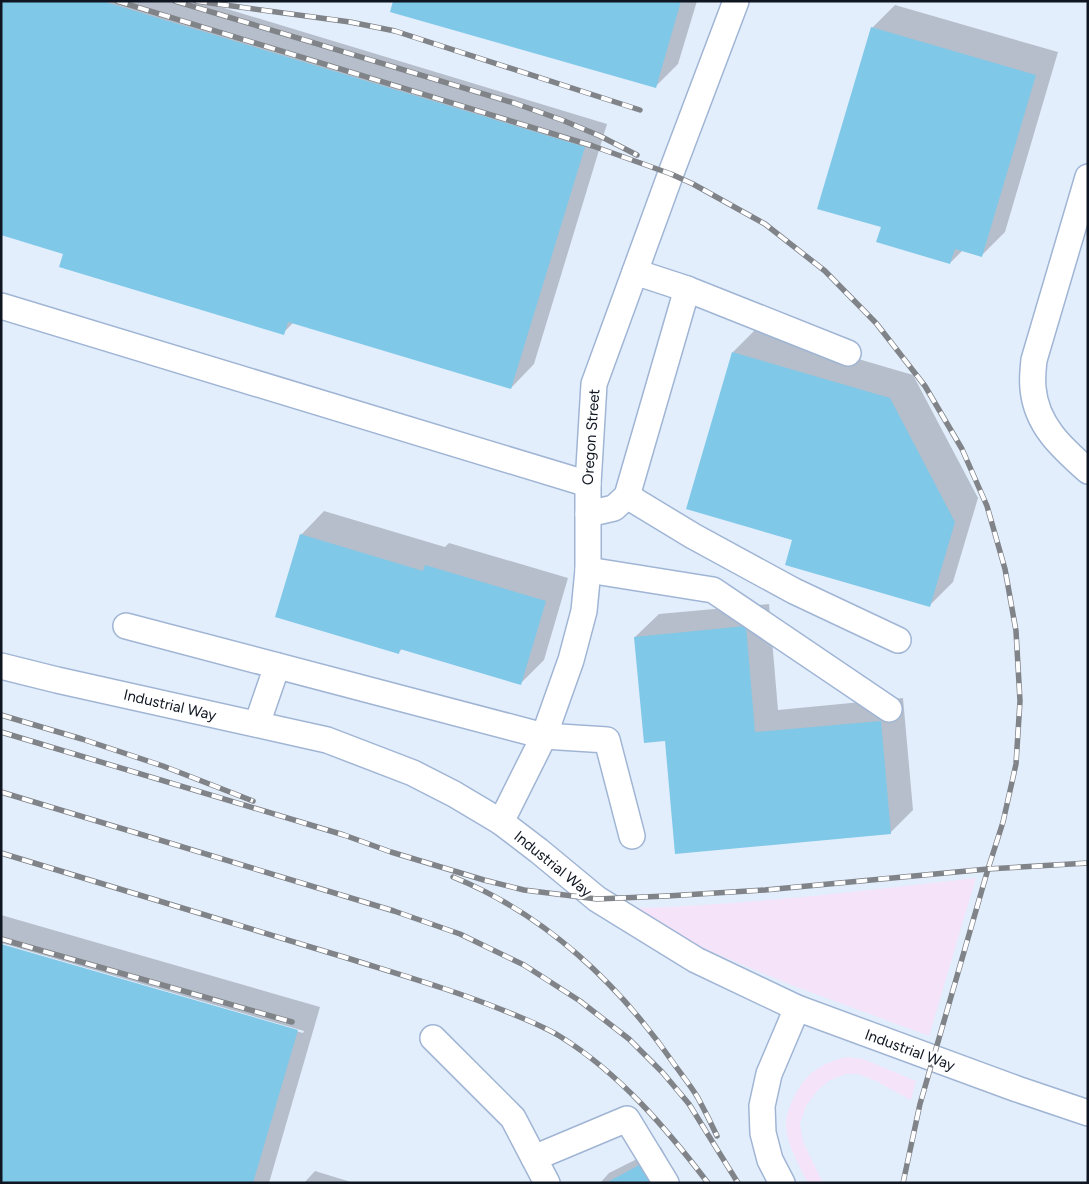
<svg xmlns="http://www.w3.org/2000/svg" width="1089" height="1184" viewBox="0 0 1089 1184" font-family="Figtree,sans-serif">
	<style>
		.built { fill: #e3eefd }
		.green { fill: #f4e3f9 }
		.shadow { fill: #0003 }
		.building { fill: #7fc8e8 }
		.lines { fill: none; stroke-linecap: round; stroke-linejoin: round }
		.minor-casing { stroke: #a0b5d4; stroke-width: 28 }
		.minor { stroke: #fff; stroke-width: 25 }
		.rail-casing { stroke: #808489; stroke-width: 5.5 }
		.rail { stroke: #fff; stroke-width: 4; stroke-dasharray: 11; stroke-linecap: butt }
		.labels { text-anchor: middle; stroke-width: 5; stroke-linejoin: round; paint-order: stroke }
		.street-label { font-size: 15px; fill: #0f1621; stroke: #fff }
	</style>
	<rect width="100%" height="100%" fill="#f8f8f8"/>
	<rect class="built" x="1" y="1" width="1087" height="1182"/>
	<g class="green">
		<path d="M976,878L929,1036L791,985L714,953L679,936L632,908C747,905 862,891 976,878Z"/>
		<path d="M846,1057L863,1059L916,1081L911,1100L874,1080L857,1074H846L830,1080L817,1091L806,1106L800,1123L803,1142L823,1183H808C800,1168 786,1142 786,1125C786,1107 802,1078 817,1069C826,1063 836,1060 846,1057Z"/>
	</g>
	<g class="shadow">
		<path d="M1,1H201L607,124L534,364L511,388L294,322L283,333L65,253Z"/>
		<path d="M395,1H697L678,64L655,87Z"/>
		<path d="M895,5L1058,52L1005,232L982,255L963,250L950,263L882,226L872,28Z"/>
		<path d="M756,329L913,375L978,498L953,582L929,606L733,352Z"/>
		<path d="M324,511L445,547L449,543L568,578L544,660L520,684L402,649L398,653L301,535Z"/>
		<path d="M769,604L778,710L903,698L913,810L890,833L666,740L635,637L659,614Z"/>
		<path d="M1,915L320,1007L269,1183H1V946L303,1033L304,1031L1,943Z"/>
		<path d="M661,1147L680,1183H600L609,1173Z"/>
		<path d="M315,1171L354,1183H304Z"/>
	</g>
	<g class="building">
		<path d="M1,1H102L585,147L511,389L288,322L284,335L59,267L63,254L1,235Z"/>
		<path d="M393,1H681L656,88L390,12Z"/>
		<path d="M871,27L1036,75L982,257L955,249L950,264L876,242L881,227L817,209Z"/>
		<path d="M732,352L890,398L955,522L930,607L785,565L792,540L686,509Z"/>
		<path d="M300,534L423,571L425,565L546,601L521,685L400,649L399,654L275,617Z"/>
		<path d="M746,626L755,732L881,721L891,834L675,854L665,741L644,743L634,637Z"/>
		<path d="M1,944L298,1030L253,1183H1Z"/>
		<path d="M643,1163L653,1183H606Z"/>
	</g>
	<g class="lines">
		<defs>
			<g id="minor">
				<path d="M1088,177L1034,360C1033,369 1032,379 1033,388C1036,425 1062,448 1088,471"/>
				<path d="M635,272L687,289"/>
				<path d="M1,306L588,484"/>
				<path d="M627,496L693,536L794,591L898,640"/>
				<path d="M588,514L614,508L627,496L687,289L848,353"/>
				<path d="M588,570L713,590L889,709"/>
				<path d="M126,626L544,736L607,740L632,836"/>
				<path d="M1,666L57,680L327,740L413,773L454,794L501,822L539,851L597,899L696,960L797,1008L1017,1089L1088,1113"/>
				<path d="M257,724L277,666"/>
				<path d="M501,822L544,736L571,660L584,611L588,570V484L594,384L671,173L736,1"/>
				<path d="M433,1038L513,1118L547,1183"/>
				<path d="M534,1158L627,1119L666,1183"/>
				<path d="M782,1183L770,1160L763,1133L762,1106L769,1074L797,1008"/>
			</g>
		</defs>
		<use href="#minor" class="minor-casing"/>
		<use href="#minor" class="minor"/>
		<defs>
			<g id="rail">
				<path d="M117,1L593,146L671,174L693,184L765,224L825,271L876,323L925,386L962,449L987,506L1005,569L1016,631L1020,701L1016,764L1003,822L988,869L920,1104L903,1183"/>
				<path d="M175,1L514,103L562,120L600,136L637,155"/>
				<path d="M196,1L350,22L395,31L640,110"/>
				<path d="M1,715L82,739L163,766L253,801"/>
				<path d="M1,732L344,835L391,852L484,880L524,890L597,899L667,896L765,890L988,869L1088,863"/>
				<path d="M1,792L394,911L460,934L524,965L580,1001L629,1039L663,1073L689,1104L738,1183"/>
				<path d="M1,853C116,888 232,923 347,958C401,975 457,991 510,1013C527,1020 545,1027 561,1037C620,1074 666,1128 708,1183"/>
				<path d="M453,877C545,914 619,984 674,1064C682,1075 691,1086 698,1098C705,1111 711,1123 717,1136"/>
				<path d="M1,939L292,1022"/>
			</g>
		</defs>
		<use href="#rail" class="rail-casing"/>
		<use href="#rail" class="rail"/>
	</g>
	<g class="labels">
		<g class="street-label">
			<text transform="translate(591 437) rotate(-86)" y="5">Oregon Street</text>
			<text transform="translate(170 705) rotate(13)" y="5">Industrial Way</text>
			<text transform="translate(553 864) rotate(39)" y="5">Industrial Way</text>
			<text transform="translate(910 1050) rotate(20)" y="5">Industrial Way</text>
		</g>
	</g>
	<rect width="1089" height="1184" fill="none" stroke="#0f1621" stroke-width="5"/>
</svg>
